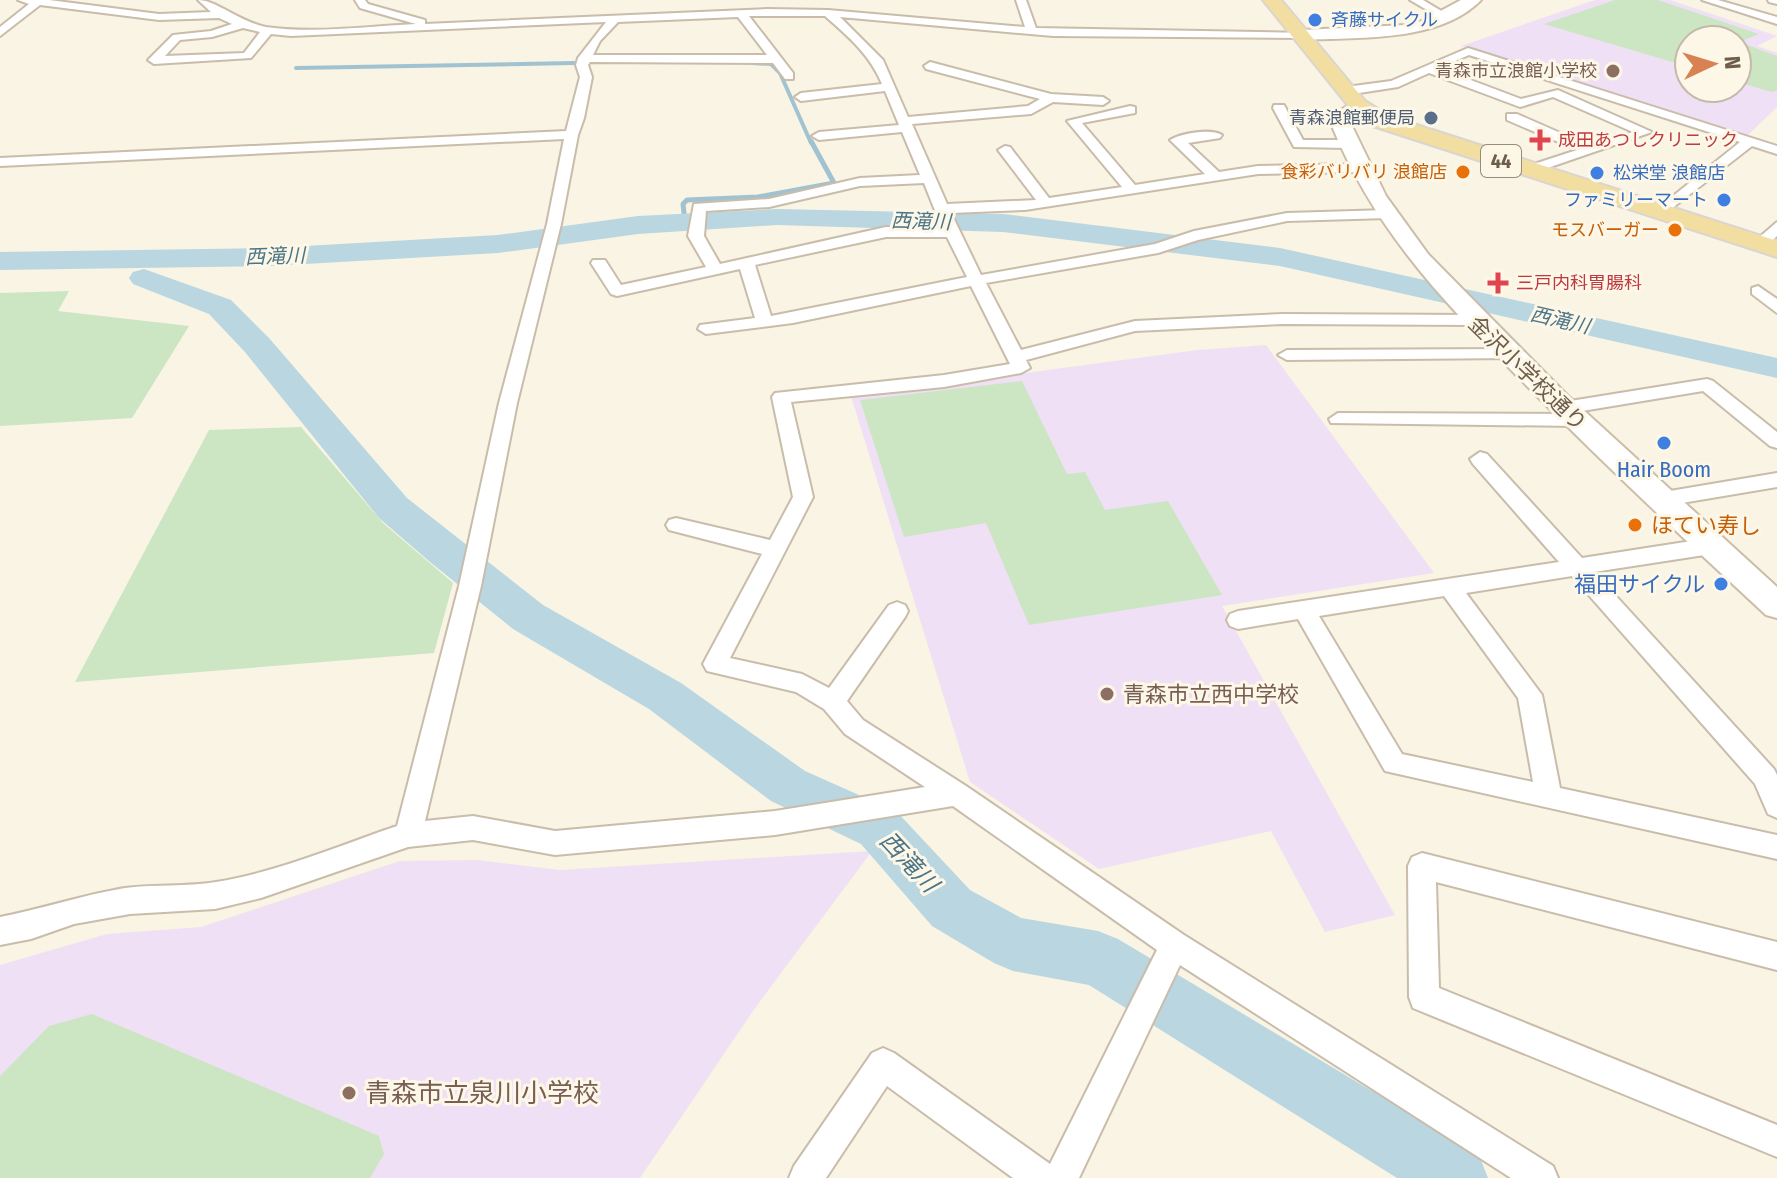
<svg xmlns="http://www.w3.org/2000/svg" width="1777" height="1178" viewBox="0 0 1777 1178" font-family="'Fira Sans Condensed','Noto Sans JP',sans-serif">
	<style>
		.education { fill: #f0e0f5; fill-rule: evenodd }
		.green { fill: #cce5c3 }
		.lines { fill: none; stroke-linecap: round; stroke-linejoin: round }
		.stream-far1 { stroke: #a1c3d1; stroke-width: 4 }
		.stream { stroke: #a1c3d1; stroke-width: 5 }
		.river { fill: #b9d6e1; fill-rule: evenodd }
		.street-casing { stroke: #c9bcab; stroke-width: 4 }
		.secondary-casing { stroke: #ccbda9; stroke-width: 4 }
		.primary-casing { stroke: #dad5d0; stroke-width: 4 }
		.street { fill: #fff; fill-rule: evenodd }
		.secondary { fill: #fff; fill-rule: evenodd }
		.primary { fill: #f2dea1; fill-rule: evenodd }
		.shop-dot { fill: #3f7fe0; stroke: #fdf7e8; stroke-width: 3 }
		.education-dot { fill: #8d6e63; stroke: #fdf7e8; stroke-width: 3 }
		.service-dot { fill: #5c6f8a; stroke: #fdf7e8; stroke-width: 3 }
		.health-dot { fill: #e0444e; stroke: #fdf7e8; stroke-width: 3 }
		.food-dot { fill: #e8710a; stroke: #fdf7e8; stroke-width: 3 }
		.labels { text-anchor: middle; stroke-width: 6; stroke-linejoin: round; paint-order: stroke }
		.far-shop-label { font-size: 18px; fill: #366cbe; stroke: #fdf7e8; text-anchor: start }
		.far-education-label { font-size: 18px; fill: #785e54; stroke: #fdf7e8; text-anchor: end }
		.far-service-label { font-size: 18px; fill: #4e5e75; stroke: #fdf7e8; text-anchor: end }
		.far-health-label { font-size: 18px; fill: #be3a42; stroke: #fdf7e8; text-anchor: start }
		.far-food-label { font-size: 18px; fill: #c56008; stroke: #fdf7e8; text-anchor: end }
		.shield { fill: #fdf7e8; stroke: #9a8b7b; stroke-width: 2 }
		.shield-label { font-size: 20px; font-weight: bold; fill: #6f5d4c }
		.far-water-label { font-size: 20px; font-style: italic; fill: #4c7587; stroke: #fdf7e8 }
		.street-label { font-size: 22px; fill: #6f5d4c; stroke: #fdf7e8 }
		.shop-label { font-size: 22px; fill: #366cbe; stroke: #fdf7e8 }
		.food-label { font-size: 22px; fill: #c56008; stroke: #fdf7e8; text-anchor: start }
		.education-label { font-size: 22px; fill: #785e54; stroke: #fdf7e8; text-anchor: start }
		.water-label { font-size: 24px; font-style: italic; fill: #4c7587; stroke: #fdf7e8 }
		.near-education-label { font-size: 26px; fill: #785e54; stroke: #fdf7e8; text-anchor: start }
	</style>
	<rect width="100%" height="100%" fill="#f9f4e3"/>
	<g class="education">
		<path d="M1595,0H1670L1777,36L1757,46L1777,53V107L1746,137L1461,46ZM1689,40H1737V88H1689Z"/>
		<path d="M1266,345L1434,573L1222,606L1395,915L1325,932L1271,831L1099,869L970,782L851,396L1198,350Z"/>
		<path d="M872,851L755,1008L640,1178H0V965L107,934L201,927L400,861L477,860L560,870Z"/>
	</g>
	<g class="green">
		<path d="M1615,0H1658L1759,34L1739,42L1777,56V90L1772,92L1737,82V40H1689V67L1544,24Z"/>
		<path d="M69,291L58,311L189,326L132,418L0,426V293Z"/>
		<path d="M1022,381L1067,474L1085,472L1105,510L1168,501L1222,595L1029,625L986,523L904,537L860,400Z"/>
		<path d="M301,427L383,523L453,583L434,653L75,682L209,430Z"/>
		<path d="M92,1014L379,1136L384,1154L370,1178H0V1076L49,1026Z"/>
	</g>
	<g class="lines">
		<g class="stream-far1">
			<path d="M752,63L771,64L780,73L811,143"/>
			<path d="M296,68L574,63"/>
		</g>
		<path class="stream" d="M685,222L683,204L687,200L758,197L834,183L811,141"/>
		<g class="river">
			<path d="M777,209L1003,214L1280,248L1777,358V378L1280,266L1003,232L777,225L638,234L498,253L270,266L0,270V252L270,248L498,235L638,216Z"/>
			<path d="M144,269L231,300L269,338L407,498L543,605L681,683L805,771L897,812L970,890L1021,918L1098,931L1118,939L1479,1155L1488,1178H1397L1089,985L1013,971L994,963L932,926L861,844L771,801L649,709L513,629L430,562L379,518L245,352L209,314L133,284L129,278L133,272Z"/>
		</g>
		<defs>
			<g id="street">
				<path d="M18,0H49L159,14L211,12L198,0C216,0 240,22 266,27C315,34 367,26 416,24L360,8L355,0H365L368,4L425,20V24L767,9L828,10L1025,27L1016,0H1026L1036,28L1306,33L1308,35L1302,38L1053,36L840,17L883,60L908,117L1028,106L1040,99L926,69L924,66L930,62L1051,94L1103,97L1109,101L1103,105L1053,102L1031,114L912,124L947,204L1036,200L998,150L1005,146L1010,147L1049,198L1122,187L1067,121L1130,106L1135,107V113L1082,123L1135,185L1205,174L1170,140C1181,133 1211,128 1222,135L1220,138L1188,143L1219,172L1258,166L1358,164L1365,168L1358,172L1258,174L1025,210L951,213L981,275L1155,244L1194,231L1287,213L1388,210L1395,214L1388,218L1287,221L1198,240L1158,253L986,283L1021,350L1135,321L1283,314L1474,315L1482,320L1474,325L1283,324L1135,331L1026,360L1030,368L1021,373L944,387L791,402L813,497L730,658L802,674L829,688L889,605L897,602L905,605L908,611L905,617L847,701L863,720L966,786L1184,935L1553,1166L1558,1178H1511L1180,965L1079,1178H1013L887,1086L826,1178H789L794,1166L872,1053L883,1048L894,1053L1050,1164L1157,950L953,806L775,835L555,855L473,840L408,847L261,898L215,909L130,914L74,924L31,939L0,945V917C42,909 82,895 125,888C155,884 186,887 216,882C278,872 338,846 397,826L459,586L499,403L547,224L564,139L0,166V158L566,131L580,77L576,65L578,58L606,22L291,36L271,34L251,58L154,64L148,60L173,35L211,31L232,24L219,18L159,20L40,5L0,36V27L29,4ZM749,16H825C849,37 870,55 882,84L801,93L795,97L801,101L885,91L899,125L819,132L812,136L819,140L902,132L920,175L860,178L769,199L694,204L688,236L706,267L621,285L605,260H593L591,263L611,294L617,296L740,269L755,318L700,325L698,329L706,334L793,323L971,286L1010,364L944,375L775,393L772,397L793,497L770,540L676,518L669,520L666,525L669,530L762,554L703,664L707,671L796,692L824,709L845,734L925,787L775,811L555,831L473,816L425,821L481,586L517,403L561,224L578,135L584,118L592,77L588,65L590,62L773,63L785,79H793V73ZM738,17L767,55H593L600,41L618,22ZM243,28L260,32L244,53L165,56L180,40L212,37ZM924,183L942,228L886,227L720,264L704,236L706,211L769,207L860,186ZM886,237H947L967,277L771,316L755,265Z"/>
				<path d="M1410,0H1423L1448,15L1439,17Z"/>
				<path d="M1702,0H1718L1777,17V24Z"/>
				<path d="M1768,0H1777V4L1769,2Z"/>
				<path d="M1468,48L1777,146V154L1752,146L1662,216L1655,212L1657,209L1740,142L1469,55L1439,68L1521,99L1558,90L1652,132L1530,174L1525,173V167L1577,150L1507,120V114H1517L1590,146L1633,132L1553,97L1520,107L1429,73L1398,87L1346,95L1340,91L1346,87L1391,81Z"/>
				<path d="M1274,105H1284L1303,140H1348L1355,144L1348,148L1294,147L1273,108Z"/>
				<path d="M1777,222V236L1765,247H1755V241Z"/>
				<path d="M1758,286L1777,299V313L1752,294V288Z"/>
				<path d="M1510,349L1519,354L1516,358L1287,360L1278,355L1287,350Z"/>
				<path d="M1707,379L1713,381L1777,432V448L1770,446L1703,391L1564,414L1555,408L1564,402Z"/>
				<path d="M1338,413L1576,414L1585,420L1576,426L1331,423L1329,419Z"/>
				<path d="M1480,452L1487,454L1582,558L1711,538L1718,541L1722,546L1718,551L1711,554L1594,572L1774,769L1777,775V818L1768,814L1755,784L1572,576L1466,593L1542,695L1560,788L1777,835V859L1385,771L1298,619L1238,629L1230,626L1227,620L1230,614L1238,611L1559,562L1473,464L1470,459ZM1444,596L1518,698L1533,782L1402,754L1319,616Z"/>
				<path d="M1777,473V487L1658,507L1648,500L1658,493Z"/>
				<path d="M1422,853L1777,942V970L1436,882L1439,988L1777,1125V1157L1413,1008L1409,997L1408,866L1412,857Z"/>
			</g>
			<g id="secondary">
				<path d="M1461,0H1481C1439,43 1357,37 1302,40L1294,35L1302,30L1406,25L1422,21Z"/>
				<path d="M1358,99L1367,105L1354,118L1352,126L1386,196L1428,254L1568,396L1777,587V618L1766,615C1685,540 1605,465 1528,387C1448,306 1376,234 1332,126L1338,112Z"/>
			</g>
			<path id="primary" d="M1263,0H1281L1365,101L1389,116L1777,241V257L1373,126L1351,109Z"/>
		</defs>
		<use href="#street" class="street-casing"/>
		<use href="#secondary" class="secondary-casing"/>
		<use href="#primary" class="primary-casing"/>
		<use href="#street" class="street"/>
		<use href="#secondary" class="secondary"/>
		<use href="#primary" class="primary"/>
	</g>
	<g class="shop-dot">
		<circle cx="1315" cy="20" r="8"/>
		<circle cx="1597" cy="173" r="8"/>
		<circle cx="1724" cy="200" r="8"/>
		<circle cx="1664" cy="443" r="8"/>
		<circle cx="1721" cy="584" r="8"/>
	</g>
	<g class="education-dot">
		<circle cx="1613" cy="71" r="8"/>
		<circle cx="1107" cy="694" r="8"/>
		<circle cx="349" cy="1093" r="8"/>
	</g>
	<circle class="service-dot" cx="1431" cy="118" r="8"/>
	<g class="health-dot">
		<path d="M1536 128h8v8h8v8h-8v8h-8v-8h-8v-8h8z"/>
		<path d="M1494 271h8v8h8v8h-8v8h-8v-8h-8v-8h8z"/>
	</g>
	<g class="food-dot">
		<circle cx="1463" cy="172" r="8"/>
		<circle cx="1675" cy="230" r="8"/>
		<circle cx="1635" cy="525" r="8"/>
	</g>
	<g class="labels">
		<g class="far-shop-label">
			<text x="1331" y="26">斉藤サイクル</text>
			<text x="1613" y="179">松栄堂 浪館店</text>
			<text x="1708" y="206" text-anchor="end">ファミリーマート</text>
		</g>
		<g class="far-education-label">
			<text x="1597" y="77">青森市立浪館小学校</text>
		</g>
		<g class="far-service-label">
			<text x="1415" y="124">青森浪館郵便局</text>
		</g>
		<g class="far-health-label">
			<text x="1558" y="146">成田あつしクリニック</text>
			<text x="1516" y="289">三戸内科胃腸科</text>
		</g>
		<g class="far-food-label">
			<text x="1447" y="178">食彩バリバリ 浪館店</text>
			<text x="1659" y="236">モスバーガー</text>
		</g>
		<rect class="shield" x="1481" y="145" width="40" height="32" rx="6"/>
		<g class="shield-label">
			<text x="1501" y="168">44</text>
		</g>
		<g class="far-water-label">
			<text transform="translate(921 221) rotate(2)" y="7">西滝川</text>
			<text transform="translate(275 256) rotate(-2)" y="7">西滝川</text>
			<text transform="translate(1560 320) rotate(13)" y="7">西滝川</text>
		</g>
		<g class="street-label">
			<text transform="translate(1528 373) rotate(44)" y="8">金沢小学校通り</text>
		</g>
		<g class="shop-label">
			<text x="1664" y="477">Hair Boom</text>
			<text x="1705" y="592" text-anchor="end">福田サイクル</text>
		</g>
		<g class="food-label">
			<text x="1651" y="533">ほてい寿し</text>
		</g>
		<g class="education-label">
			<text x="1123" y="702">青森市立西中学校</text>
		</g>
		<g class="water-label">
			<text transform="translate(909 862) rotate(47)" y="8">西滝川</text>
		</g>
		<g class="near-education-label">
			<text x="365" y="1102">青森市立泉川小学校</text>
		</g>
	</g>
	<g transform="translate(1713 64) rotate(86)"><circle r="38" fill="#fdf7e8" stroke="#c4b9aa" stroke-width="2"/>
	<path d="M0-6L14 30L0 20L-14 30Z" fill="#d88253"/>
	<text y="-12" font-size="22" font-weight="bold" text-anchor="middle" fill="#6f5d4c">N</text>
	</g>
</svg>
